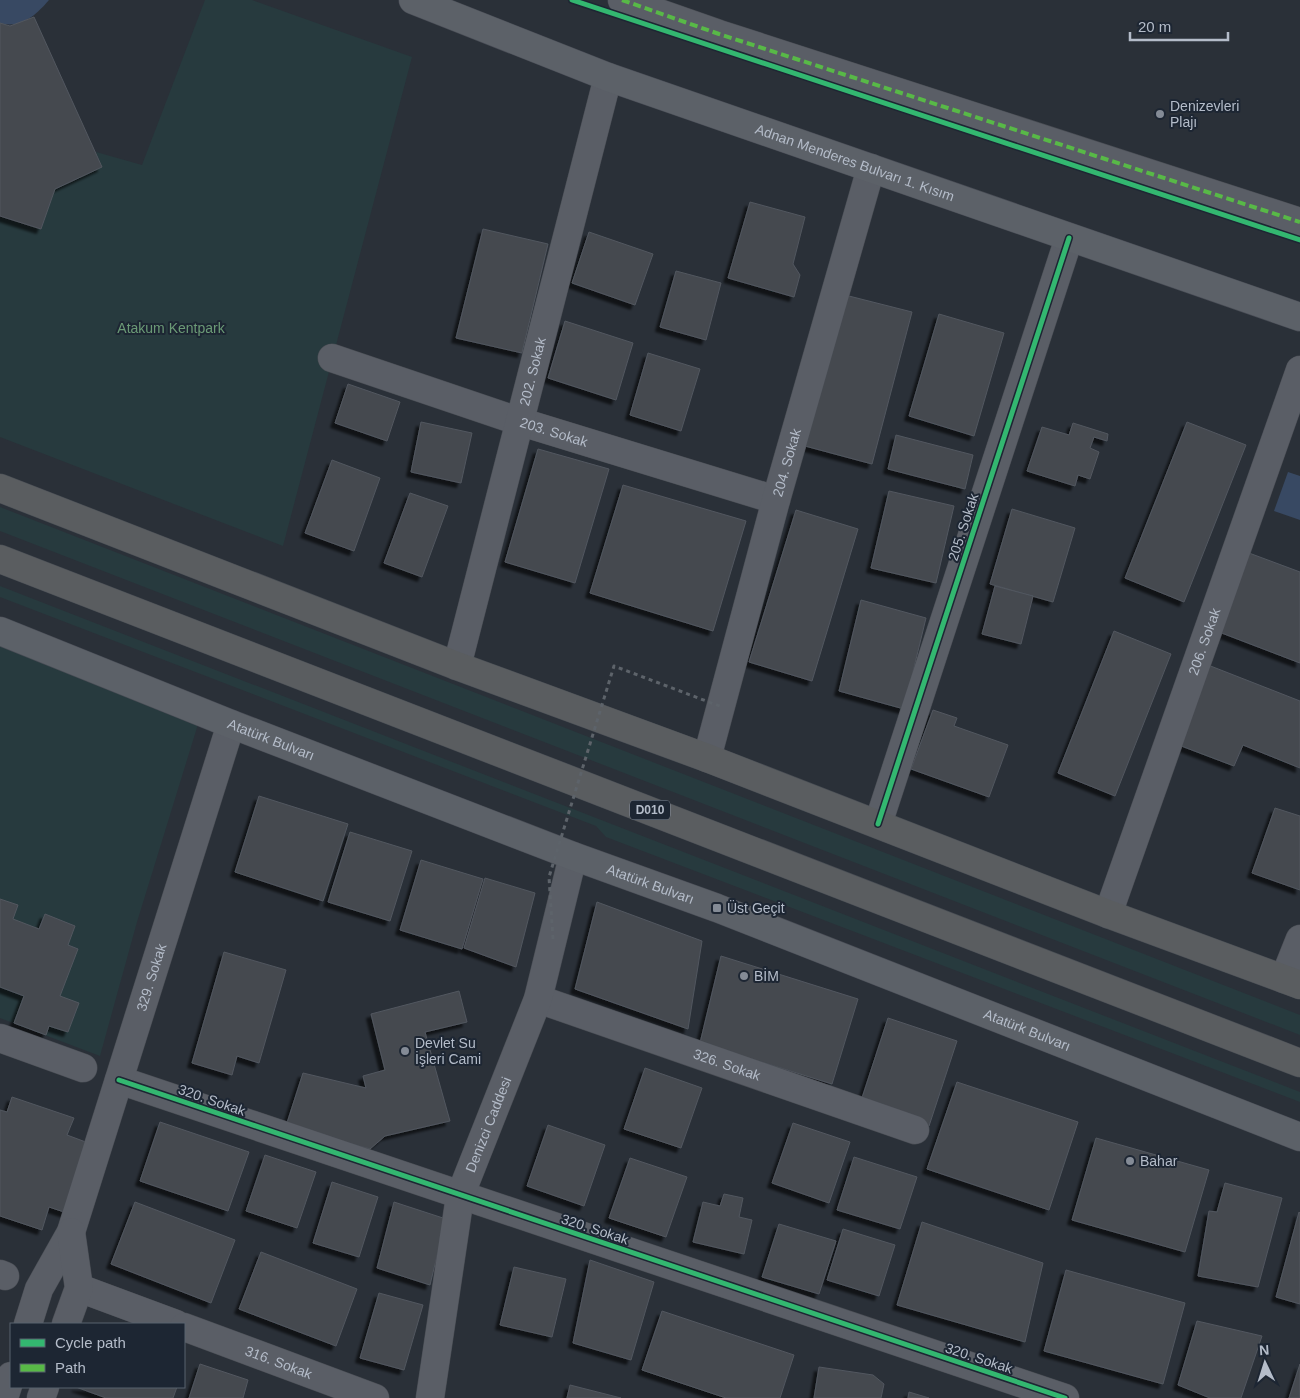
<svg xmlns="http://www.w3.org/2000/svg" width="1300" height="1398" viewBox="0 0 1300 1398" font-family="Arial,sans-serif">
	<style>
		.green { fill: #273a3e }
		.water { fill: #384963 }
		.building { fill: #444950; stroke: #52575f; filter: url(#shadow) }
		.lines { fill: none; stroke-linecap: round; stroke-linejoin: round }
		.minor-casing { stroke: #484c53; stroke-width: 29 }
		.major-casing { stroke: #484c55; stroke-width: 29 }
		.highway-casing { stroke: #474c53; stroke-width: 29 }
		.minor { stroke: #5a5e66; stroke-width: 28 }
		.major { stroke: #5c6168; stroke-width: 28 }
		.highway { stroke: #5a5d60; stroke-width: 28 }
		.path-bridge { stroke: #5d636a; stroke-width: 3; stroke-dasharray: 4 4; stroke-linecap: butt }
		.quiet { stroke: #58b947; stroke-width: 4; stroke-dasharray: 8 4; stroke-linecap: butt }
		.cycleway-casing { stroke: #1d2633; stroke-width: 8 }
		.cycleway { stroke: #33b770; stroke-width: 5 }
		.poi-dot { fill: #848b96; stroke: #1d2633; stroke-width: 2 }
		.labels { text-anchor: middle; stroke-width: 4; stroke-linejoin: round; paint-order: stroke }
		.shield { fill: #1d2633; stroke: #878f9c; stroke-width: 1 }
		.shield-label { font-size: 12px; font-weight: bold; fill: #b4bcc9 }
		.poi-label { font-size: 14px; fill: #b4bcc9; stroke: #1d2633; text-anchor: start }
		.street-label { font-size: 14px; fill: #b4bcc9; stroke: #1d2633 }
		.park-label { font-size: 14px; fill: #6b9a76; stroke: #1d2633 }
	</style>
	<defs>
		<filter id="shadow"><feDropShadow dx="-4.5" dy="4.5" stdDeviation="1" flood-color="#0009"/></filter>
	</defs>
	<rect width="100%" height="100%" fill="#2a3038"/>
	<g class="green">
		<path d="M205,0H252L412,57L283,546L0,437V217L41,229L55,189L102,167L96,152L142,165Z"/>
		<path d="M0,507L1300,1015V1035L0,531Z"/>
		<path d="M0,586L1300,1092V1102L606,837L596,826L0,597Z"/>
		<path d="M0,646L199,721L137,922L100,1056L0,1018Z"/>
	</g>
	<g class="water">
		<path d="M0,0H49C36,15 21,29 0,23Z"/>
		<path d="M1288,472L1300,476V520L1274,511Z"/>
	</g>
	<g class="building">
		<path d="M34,17L102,167L55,189L41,229L0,216V23L10,26Z"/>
		<path d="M750,202L805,217L793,264L800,275L794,297L728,278Z"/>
		<path d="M483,229L548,244L522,353L456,338Z"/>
		<path d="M589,232L653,254L635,305L572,283Z"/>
		<path d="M676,271L721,283L706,340L660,327Z"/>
		<path d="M845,295L912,312L872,464L805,446Z"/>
		<path d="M939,314L1004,333L974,436L909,416Z"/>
		<path d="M565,321L633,343L616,400L548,378Z"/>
		<path d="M648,353L700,369L681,431L630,415Z"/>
		<path d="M348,384L400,402L387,441L335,423Z"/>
		<path d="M421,422L472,433L461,483L411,472Z"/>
		<path d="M1187,422L1246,445L1184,602L1125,578Z"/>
		<path d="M1073,423L1108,434L1107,441L1094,437L1090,448L1099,452L1090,479L1078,475L1075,486L1027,471L1042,427L1069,435Z"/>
		<path d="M896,435L973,455L965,489L888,469Z"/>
		<path d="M538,449L609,469L575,583L505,562Z"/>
		<path d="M332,460L380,478L354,551L305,533Z"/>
		<path d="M623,485L746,521L713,631L590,593Z"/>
		<path d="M889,491L954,506L936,583L871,568Z"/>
		<path d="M410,493L448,506L422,577L384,563Z"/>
		<path d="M1012,509L1075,528L1053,602L990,584Z"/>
		<path d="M796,510L858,529L812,681L749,662Z"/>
		<path d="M1249,553L1300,572V663L1219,632Z"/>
		<path d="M995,586L1033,596L1021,644L982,634Z"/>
		<path d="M861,600L926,618L904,709L839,691Z"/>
		<path d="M1114,631L1171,654L1115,796L1058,773Z"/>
		<path d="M1208,665L1300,701V768L1243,745L1234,766L1176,744Z"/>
		<path d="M933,710L957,718L954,726L1008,745L989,797L911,769Z"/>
		<path d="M259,796L348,824L323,901L235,872Z"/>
		<path d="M1275,808L1300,816V890L1252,873Z"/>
		<path d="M350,832L412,851L390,921L328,902Z"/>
		<path d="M421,860L483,879L462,949L400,930Z"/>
		<path d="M485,878L535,893L516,967L464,948Z"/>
		<path d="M0,899L18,905L13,919L39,929L45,914L75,926L68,945L78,949L60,996L79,1003L68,1032L49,1026L46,1035L14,1023L24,996L0,987Z"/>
		<path d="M597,902L702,941L688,1029L575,989Z"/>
		<path d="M224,952L286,970L259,1063L237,1056L232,1075L192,1063Z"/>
		<path d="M721,956L858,999L832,1084L700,1043Z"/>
		<path d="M459,991L467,1022L425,1032L450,1121L385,1136L370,1149L286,1126L303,1073L366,1088L363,1076L385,1070L371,1014Z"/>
		<path d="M888,1018L957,1041L929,1126L860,1104Z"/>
		<path d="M645,1068L702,1088L681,1148L624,1129Z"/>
		<path d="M957,1082L1078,1122L1049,1210L927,1169Z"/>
		<path d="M12,1097L74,1118L67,1135L91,1144L67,1213L49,1207L42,1230L0,1216V1110L7,1112Z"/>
		<path d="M160,1122L249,1152L228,1211L140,1181Z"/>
		<path d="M793,1123L850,1142L829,1203L772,1183Z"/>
		<path d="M548,1125L605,1145L584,1206L527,1186Z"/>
		<path d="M1096,1138L1209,1170L1185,1252L1072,1220Z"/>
		<path d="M265,1155L316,1172L297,1228L246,1211Z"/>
		<path d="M854,1157L917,1177L900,1229L837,1210Z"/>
		<path d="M630,1158L687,1177L666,1237L609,1218Z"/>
		<path d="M332,1182L378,1197L359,1257L313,1243Z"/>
		<path d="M1225,1183L1282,1198L1258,1287L1198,1276L1209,1211L1217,1212Z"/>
		<path d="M724,1194L743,1198L739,1217L752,1220L744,1254L693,1242L703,1202L720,1206Z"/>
		<path d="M135,1202L235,1240L211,1303L111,1264Z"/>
		<path d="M394,1202L446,1219L430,1285L377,1268Z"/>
		<path d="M1299,1212L1300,1213V1304L1276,1297Z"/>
		<path d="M922,1222L1043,1263L1025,1342L897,1305Z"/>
		<path d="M779,1224L836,1241L819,1294L762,1277Z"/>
		<path d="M843,1229L895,1245L879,1296L827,1280Z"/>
		<path d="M261,1252L357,1289L336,1346L239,1309Z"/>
		<path d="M590,1260L654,1282L631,1360L573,1343Z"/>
		<path d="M514,1267L566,1279L552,1337L500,1325Z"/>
		<path d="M1066,1270L1185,1303L1163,1384L1044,1351Z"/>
		<path d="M379,1293L423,1305L404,1370L360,1358Z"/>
		<path d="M662,1311L794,1355L780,1398H726L642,1370Z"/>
		<path d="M1197,1321L1262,1336L1241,1398H1210L1178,1385Z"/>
		<path d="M200,1364L248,1380L243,1398H189Z"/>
		<path d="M1300,1364V1398H1289Z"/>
		<path d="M819,1367L873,1375L884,1384L881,1398H814Z"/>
		<path d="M570,1385L621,1398H567Z"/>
		<path d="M76,1387H177L173,1398H106Z"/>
		<path d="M909,1392L929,1398H908Z"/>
	</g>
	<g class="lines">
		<defs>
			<g id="minor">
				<path d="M622,0L719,34L1300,222"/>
				<path id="s1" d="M332,358L518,421L776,500"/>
				<path id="s2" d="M457,666L608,77"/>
				<path id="s3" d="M707,758L776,500L871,168"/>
				<path d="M878,824L1069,238"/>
				<path id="s4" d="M1108,914L1300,370"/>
				<path d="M1284,979L1300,939"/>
				<path id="s5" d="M538,999L915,1130"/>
				<path d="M0,1038L83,1068"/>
				<path d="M119,1080L1065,1398"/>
				<path d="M0,1274L5,1276"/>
				<path d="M79,1288L176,1324"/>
				<path id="s6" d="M28,1324L39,1289L71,1232L231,724"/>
				<path d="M66,1324L79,1288L71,1232"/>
				<path id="s7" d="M184,1327L375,1398"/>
				<path d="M4,1398L11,1376"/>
				<path d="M41,1398L45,1387"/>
				<path id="s8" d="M430,1398L460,1196L538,999L573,856"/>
			</g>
			<g id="major">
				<path id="s9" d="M413,0L608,77L1300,317"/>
				<path id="s10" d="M0,631L231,724L573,856L717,908L1300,1137"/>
			</g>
			<g id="highway">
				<path d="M0,488L457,666L707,758L1108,914L1300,985"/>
				<path d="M0,559L1300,1063"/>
			</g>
		</defs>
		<use href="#minor" class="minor-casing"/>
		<use href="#major" class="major-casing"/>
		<use href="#highway" class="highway-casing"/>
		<use href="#minor" class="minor"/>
		<use href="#major" class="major"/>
		<use href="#highway" class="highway"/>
		<path class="path-bridge" d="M553,939L549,877L614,666L722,707"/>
		<path class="quiet" d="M622,0L719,34L1300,222"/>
		<defs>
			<g id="cycleway">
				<path d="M572,0L1300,240"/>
				<path d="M878,824L1069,238"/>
				<path d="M119,1080L1065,1398"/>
			</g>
		</defs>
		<use href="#cycleway" class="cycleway-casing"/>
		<use href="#cycleway" class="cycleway"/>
	</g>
	<g class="poi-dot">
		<circle cx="1160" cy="114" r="5"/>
		<rect x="712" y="903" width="10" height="10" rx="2.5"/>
		<circle cx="744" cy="976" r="5"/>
		<circle cx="405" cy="1051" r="5"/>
		<circle cx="1130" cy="1161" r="5"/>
	</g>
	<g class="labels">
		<rect class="shield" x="630" y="800.5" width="40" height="19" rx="4"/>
		<g class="shield-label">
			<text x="650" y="814">D010</text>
		</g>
		<g class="poi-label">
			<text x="1170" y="111">Denizevleri<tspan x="1170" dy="16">Plajı</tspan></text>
			<text x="727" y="913">Üst Geçit</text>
			<text x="754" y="981">BİM</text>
			<text x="415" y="1048">Devlet Su<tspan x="415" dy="16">İşleri Cami</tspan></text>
			<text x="1140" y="1166">Bahar</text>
		</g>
		<g class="street-label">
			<text dy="5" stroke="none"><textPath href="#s9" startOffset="471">Adnan Menderes Bulvarı 1. Kısım</textPath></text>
			<text dy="5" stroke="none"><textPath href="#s2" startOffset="304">202. Sokak</textPath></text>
			<text dy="5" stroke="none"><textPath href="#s1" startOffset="234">203. Sokak</textPath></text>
			<text dy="5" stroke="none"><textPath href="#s3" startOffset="306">204. Sokak</textPath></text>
			<text transform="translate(963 527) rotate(-72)" y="5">205. Sokak</text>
			<text dy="5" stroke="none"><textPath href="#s4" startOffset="289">206. Sokak</textPath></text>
			<text dy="5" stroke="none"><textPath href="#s10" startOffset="292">Atatürk Bulvarı</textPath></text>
			<text dy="5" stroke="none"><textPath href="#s10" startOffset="698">Atatürk Bulvarı</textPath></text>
			<text dy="5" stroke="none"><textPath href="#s6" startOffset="369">329. Sokak</textPath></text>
			<text dy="5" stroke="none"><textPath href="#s10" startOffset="1102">Atatürk Bulvarı</textPath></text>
			<text dy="5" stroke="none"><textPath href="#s5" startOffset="200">326. Sokak</textPath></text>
			<text transform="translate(212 1100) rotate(19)" y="5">320. Sokak</text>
			<text dy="5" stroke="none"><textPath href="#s8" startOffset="281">Denizci Caddesi</textPath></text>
			<text transform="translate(595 1229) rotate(18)" y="5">320. Sokak</text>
			<text transform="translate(979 1358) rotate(18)" y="5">320. Sokak</text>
			<text dy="5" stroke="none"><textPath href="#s7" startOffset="101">316. Sokak</textPath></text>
		</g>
		<g class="park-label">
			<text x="171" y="333">Atakum Kentpark</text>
		</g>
	</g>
	<rect x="10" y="1323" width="175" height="65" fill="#1d2633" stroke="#59626f"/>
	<rect x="20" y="1339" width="25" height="8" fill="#33b770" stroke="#59626f"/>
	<text x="55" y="1348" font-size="15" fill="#b4bcc9">Cycle path</text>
	<rect x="20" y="1364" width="25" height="8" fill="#58b947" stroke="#59626f"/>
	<text x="55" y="1373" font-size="15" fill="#b4bcc9">Path</text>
	<g transform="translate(1265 1363) rotate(356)" stroke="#1d2633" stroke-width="4" paint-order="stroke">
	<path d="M0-4L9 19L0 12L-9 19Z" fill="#b4bcc9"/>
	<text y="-8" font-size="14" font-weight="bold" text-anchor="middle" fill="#b4bcc9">N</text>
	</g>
	<path d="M1130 32v8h98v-8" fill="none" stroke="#b4bcc9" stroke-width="2.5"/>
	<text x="1138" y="32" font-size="15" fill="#b4bcc9" stroke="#1d2633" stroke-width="4" paint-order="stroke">20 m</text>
</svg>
